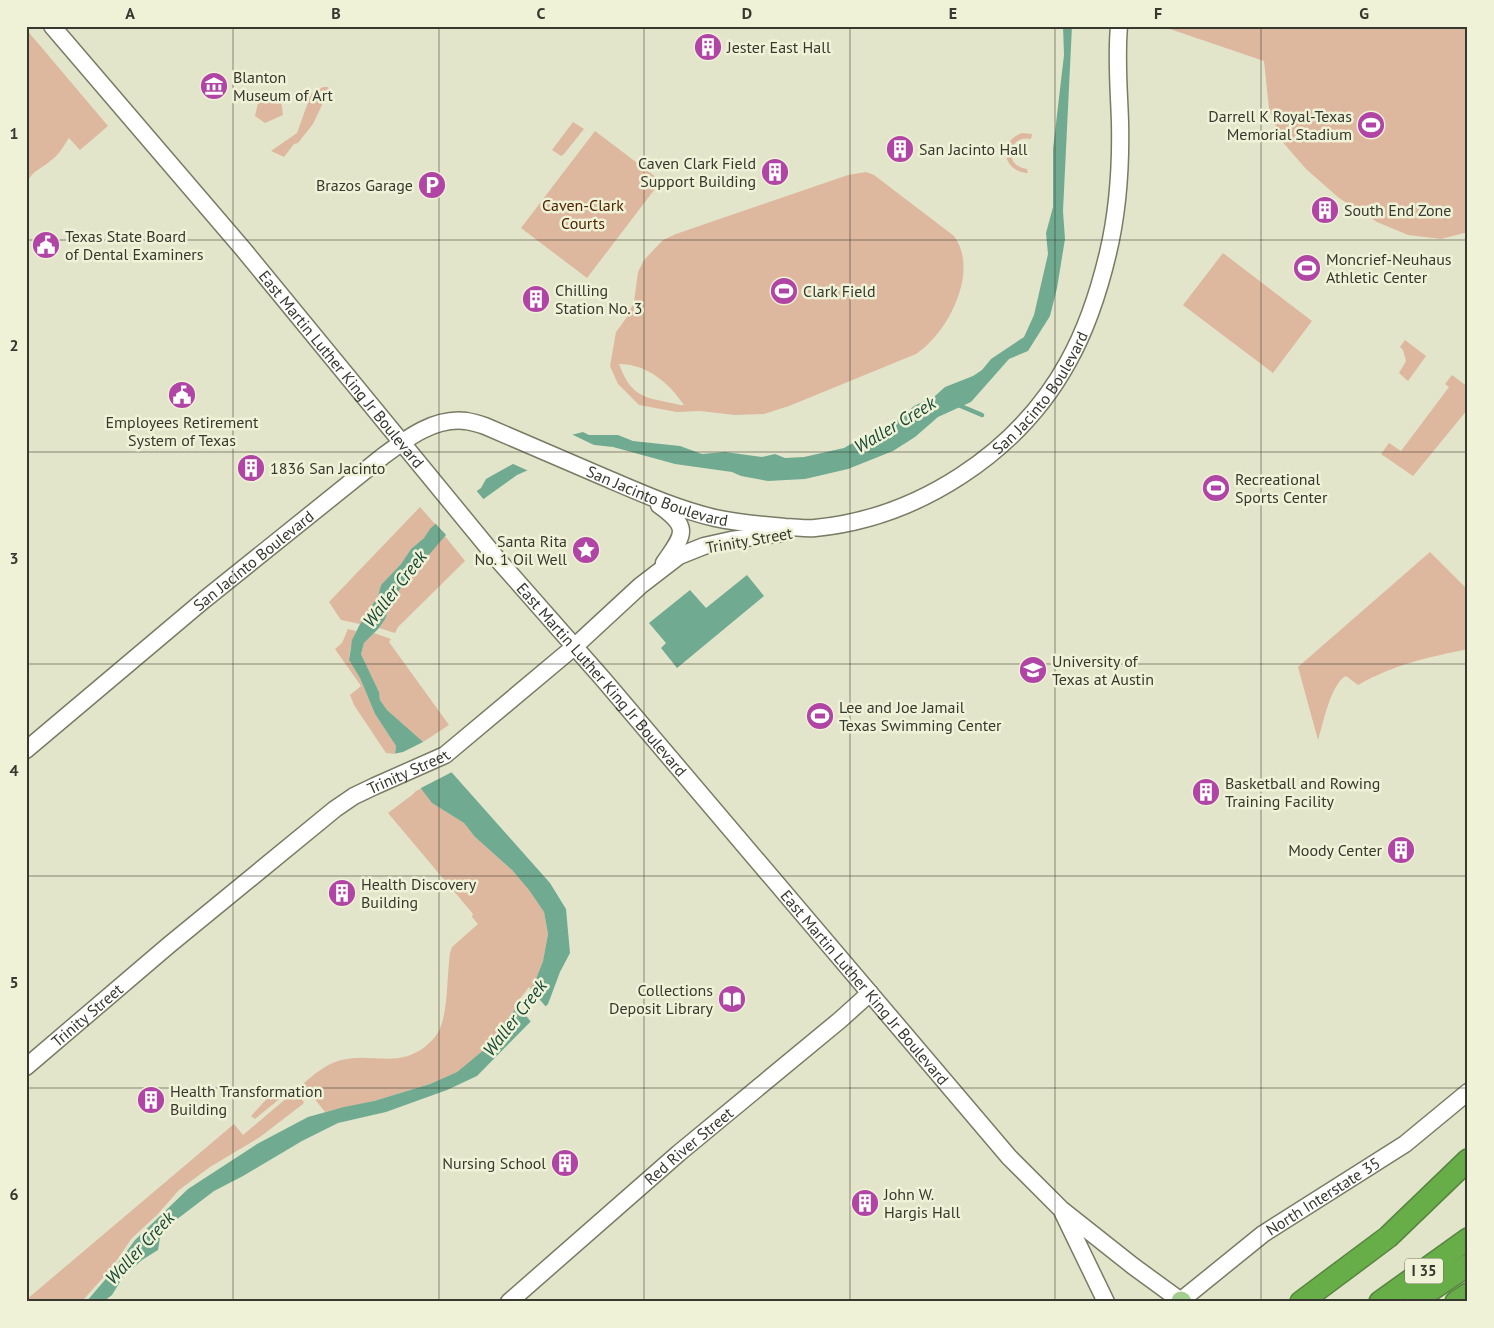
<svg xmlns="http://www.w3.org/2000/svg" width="1494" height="1328" viewBox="0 0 1494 1328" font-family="'PT Sans',sans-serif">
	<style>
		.green { fill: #ddb79e; fill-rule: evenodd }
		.water { fill: #70ab91 }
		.pier { fill: #e3e5cb }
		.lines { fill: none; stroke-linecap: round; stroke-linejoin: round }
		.stream { stroke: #70ab91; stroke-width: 4.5 }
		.secondary-casing { stroke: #797b64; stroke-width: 19 }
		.primary-casing { stroke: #56853f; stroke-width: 21 }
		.highway-casing { stroke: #56853f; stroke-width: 24 }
		.secondary { stroke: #fff; stroke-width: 16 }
		.primary { stroke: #a4ce91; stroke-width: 19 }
		.highway { stroke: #67ae48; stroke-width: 21 }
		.grid { fill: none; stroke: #37382e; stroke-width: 1; stroke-opacity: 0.55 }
		.labels { text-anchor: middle; stroke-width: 5; stroke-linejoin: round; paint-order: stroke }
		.shield { fill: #f0f2d8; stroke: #6e7061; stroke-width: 1 }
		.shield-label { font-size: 15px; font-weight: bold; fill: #37382e }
		.poi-label { font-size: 16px; fill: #37382e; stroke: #f0f2d8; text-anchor: start }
		.park-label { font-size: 16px; fill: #512400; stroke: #f0f2d8 }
		.street-label { font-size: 16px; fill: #37382e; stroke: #f0f2d8 }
		.water-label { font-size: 18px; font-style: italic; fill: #174835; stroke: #f0f2d8 }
		.neatline { fill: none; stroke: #37382e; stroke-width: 2 }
		.grid-label { font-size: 16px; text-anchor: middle; font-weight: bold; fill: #37382e }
	</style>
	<rect width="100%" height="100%" fill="#e3e5cb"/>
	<g class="green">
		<path d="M1161,26H1468V232L1441,239L1408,235L1377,222L1339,198L1306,169L1281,140L1269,109L1264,61Z"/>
		<path d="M26,29L108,126L80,150L69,138C63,147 58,156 49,162C38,171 35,169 26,183Z"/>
		<path d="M323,87H328L329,90L313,124L298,143L294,144L284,157L271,151L297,133L311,94Z"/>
		<path d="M275,98C283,102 282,107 283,115L265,123L255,116L258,103Z"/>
		<path d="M573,122L584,129L564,154L561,156L552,150Z"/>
		<path d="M595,131L661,181L587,278L521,228Z"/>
		<path d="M1022,133L1032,134L1031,139C1009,134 1002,166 1027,169L1028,173C1002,172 998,141 1022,133Z"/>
		<path d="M866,172L874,175L954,236C980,271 948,333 916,354L789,406L764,414L735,415L700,411L677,412L639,405L618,384L610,366L616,332L627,317L634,302L638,272L644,260L663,240L676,234L848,175ZM619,364C647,364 669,383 684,405H680C647,397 632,400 619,364Z"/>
		<path d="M1223,253L1312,321L1273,373L1183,305Z"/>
		<path d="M1405,340L1426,356L1408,381L1399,373L1406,361L1403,350L1400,347Z"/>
		<path d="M1452,375L1468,387V409L1413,476L1381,454L1389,443L1401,451L1449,387L1445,384Z"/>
		<path d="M420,507L435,524L424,538L411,549L401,564L381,585L378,596L360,624L341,620L329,602Z"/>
		<path d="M444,535L465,561L398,627L395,633L379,628C388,615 392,600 401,587C414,569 430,552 444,535Z"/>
		<path d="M1430,552L1468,590V649C1426,658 1395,664 1358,685L1346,676C1331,683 1323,724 1318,740L1298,667Z"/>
		<path d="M348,629L356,631L350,649L349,660L360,678L375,714L396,746L395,754L386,753L354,705L350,695L361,686L335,649L342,643Z"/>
		<path d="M374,633L391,639L389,642L449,725L423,742L387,710L380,700L379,692L361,654L364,643Z"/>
		<path d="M422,788L432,803L464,823L475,837L512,870L529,890L544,912L548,934L543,961L534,984L507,1022L486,1048L457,1072L430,1084L374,1101L325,1112L303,1084C313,1075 325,1065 338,1061C370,1051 398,1070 427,1045C433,1040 438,1034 441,1026C448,1007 447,975 450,953L452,947L478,924L472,917L473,914L388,813L412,795L416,791Z"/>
		<path d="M274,1091L283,1096L255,1119L251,1116Z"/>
		<path d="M295,1091L304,1102L303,1104L260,1137L210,1167L179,1190L157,1215L132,1238L110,1270L84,1299L81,1302H26V1300L234,1124L243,1135Z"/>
	</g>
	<g class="water">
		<path d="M1063,26H1072L1063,211L1065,239L1057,288L1050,316L1028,351L1009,359L971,402L938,417L915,437L893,451L848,469L805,479L768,481L741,476L732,472L675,464L613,447L585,444L561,446L535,467L517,475L485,498L458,521L402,586L392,601L385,619L379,628L364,643L361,654L379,692L380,700L387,710L430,748L550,883L566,909L570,953L560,972L548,1004L477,1076L447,1090L386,1112L338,1123L302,1141L243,1176L214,1191L176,1220L160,1238L158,1250L142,1260L123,1277L112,1295L103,1302H86L110,1274L135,1240L188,1189L257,1144L308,1117L344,1107L374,1101L430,1084L457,1072L486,1048L534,984L543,961L548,934L544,912L529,890L512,870L475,837L464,823L432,803L395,754L396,746L375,714L360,678L349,660L352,640L360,624L378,596L381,585L401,564L411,549L424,538L430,529L445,514L481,488L486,479L559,438L583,432L589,435H618L633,441L680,446L702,454L725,452L762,457L775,454L785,458L804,457L844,448L858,440L880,431L899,419L914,406L935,396L945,387L973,376L982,370L991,359L1024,337L1034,315L1048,254L1046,233L1053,207V149L1064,55Z"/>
		<path d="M747,575L764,596L677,668L661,648L666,643L649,623L690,590L706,608Z"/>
	</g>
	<g class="pier">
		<path d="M569,433L596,446L594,447L585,446L562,449L554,453L537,469L531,472L511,463L523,455L533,453L558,436Z"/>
		<path d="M475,489L485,501L467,515L447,536L434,522L459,498L467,496Z"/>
		<path d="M425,741L432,746L454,771L419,789L393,754L403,752Z"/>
		<path d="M529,987L547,1008L532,1023L516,1004Z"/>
	</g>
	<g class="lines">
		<path class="stream" d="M956,404L982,415"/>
		<defs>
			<g id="secondary">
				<path id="s1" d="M52,26L243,249L499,561L603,679L1009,1157L1061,1209L1133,1266L1181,1301"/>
				<path d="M659,505C691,528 684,534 664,563"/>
				<path id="s2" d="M26,750L204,600L382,457C406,439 434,417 466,421C472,422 479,424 485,426C525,443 565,460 606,478C641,493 677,509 715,518C738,523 762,525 785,527C795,527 806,529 815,528C918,518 1018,453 1068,362C1087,328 1099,291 1108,253C1118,211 1121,166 1120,122C1119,90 1116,59 1119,26"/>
				<path id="s3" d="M26,1067L169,945L335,809L354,796L375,786L445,755L574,647L640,586L679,556L704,546L731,540L783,533"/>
				<path d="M1063,1213L1106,1302"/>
				<path id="s4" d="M509,1302L679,1153L840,1020L870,993"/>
				<path id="s5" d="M1179,1302L1263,1234L1405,1144L1468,1092"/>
			</g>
			<path id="primary" d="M1181,1301L1182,1302"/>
			<g id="highway">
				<path d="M1301,1302L1388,1237L1468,1160"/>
				<path d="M1380,1302L1468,1239"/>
				<path d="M1413,1302L1468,1265"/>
				<path d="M1456,1302L1468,1294"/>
			</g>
		</defs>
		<use href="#secondary" class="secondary-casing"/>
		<use href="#primary" class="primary-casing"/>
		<use href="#highway" class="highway-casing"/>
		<use href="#secondary" class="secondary"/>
		<use href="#primary" class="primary"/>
		<use href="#highway" class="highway"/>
	</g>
	<path class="grid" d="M233,26V1302M439,26V1302M644,26V1302M850,26V1302M1055,26V1302M1261,26V1302M26,240H1468M26,452H1468M26,664H1468M26,876H1468M26,1088H1468"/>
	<defs>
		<symbol id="building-disc" viewBox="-11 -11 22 22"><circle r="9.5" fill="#b145a5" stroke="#f0f2d8"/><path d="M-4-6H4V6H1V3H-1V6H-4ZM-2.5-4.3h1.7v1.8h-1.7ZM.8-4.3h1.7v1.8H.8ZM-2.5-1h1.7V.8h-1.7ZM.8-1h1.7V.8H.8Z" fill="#fff"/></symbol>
		<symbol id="museum-disc" viewBox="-11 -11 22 22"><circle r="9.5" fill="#b145a5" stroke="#f0f2d8"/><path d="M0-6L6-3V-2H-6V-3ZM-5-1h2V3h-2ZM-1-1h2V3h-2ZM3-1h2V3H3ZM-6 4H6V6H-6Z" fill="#fff"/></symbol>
		<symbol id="stadium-disc" viewBox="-11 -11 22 22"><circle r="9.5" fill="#b145a5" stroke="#f0f2d8"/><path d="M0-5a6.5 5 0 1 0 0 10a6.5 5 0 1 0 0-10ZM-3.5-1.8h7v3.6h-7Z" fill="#fff"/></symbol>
		<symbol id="parking-disc" viewBox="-11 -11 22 22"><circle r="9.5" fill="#b145a5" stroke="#f0f2d8"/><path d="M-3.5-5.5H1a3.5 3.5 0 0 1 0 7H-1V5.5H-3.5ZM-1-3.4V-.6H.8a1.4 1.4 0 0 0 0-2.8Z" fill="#fff"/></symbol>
		<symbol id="civic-disc" viewBox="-11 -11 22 22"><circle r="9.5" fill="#b145a5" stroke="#f0f2d8"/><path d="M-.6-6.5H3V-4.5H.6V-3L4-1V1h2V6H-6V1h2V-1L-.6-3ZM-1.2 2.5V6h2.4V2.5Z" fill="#fff"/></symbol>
		<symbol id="sight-disc" viewBox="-11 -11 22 22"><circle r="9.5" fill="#b145a5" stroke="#f0f2d8"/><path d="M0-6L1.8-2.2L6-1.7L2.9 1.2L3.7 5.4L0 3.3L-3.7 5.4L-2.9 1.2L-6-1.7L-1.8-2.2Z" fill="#fff"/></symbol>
		<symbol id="university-disc" viewBox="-11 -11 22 22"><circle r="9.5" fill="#b145a5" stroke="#f0f2d8"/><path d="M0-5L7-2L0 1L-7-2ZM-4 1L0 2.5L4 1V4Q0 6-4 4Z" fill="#fff"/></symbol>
		<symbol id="library-disc" viewBox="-11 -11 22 22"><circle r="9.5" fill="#b145a5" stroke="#f0f2d8"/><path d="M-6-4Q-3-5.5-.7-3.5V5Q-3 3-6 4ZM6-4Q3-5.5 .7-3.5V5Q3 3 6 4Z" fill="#fff"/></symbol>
	</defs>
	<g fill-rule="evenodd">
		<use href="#building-disc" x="692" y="31" width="32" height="32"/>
		<use href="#museum-disc" x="198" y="70" width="32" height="32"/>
		<use href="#stadium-disc" x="1355" y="109" width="32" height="32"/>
		<use href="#building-disc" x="884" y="133" width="32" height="32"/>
		<use href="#building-disc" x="759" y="156" width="32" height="32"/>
		<use href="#parking-disc" x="416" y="169" width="32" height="32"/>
		<use href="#building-disc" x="1309" y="194" width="32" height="32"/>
		<use href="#civic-disc" x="30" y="229" width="32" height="32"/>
		<use href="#stadium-disc" x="1291" y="252" width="32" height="32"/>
		<use href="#stadium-disc" x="768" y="275" width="32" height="32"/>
		<use href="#building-disc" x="520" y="283" width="32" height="32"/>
		<use href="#civic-disc" x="166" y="379" width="32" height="32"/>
		<use href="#building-disc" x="235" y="452" width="32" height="32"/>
		<use href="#stadium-disc" x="1200" y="472" width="32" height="32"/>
		<use href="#sight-disc" x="570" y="534" width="32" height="32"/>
		<use href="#university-disc" x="1017" y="654" width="32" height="32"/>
		<use href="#stadium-disc" x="804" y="700" width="32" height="32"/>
		<use href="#building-disc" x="1190" y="776" width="32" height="32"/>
		<use href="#building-disc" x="1385" y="834" width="32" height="32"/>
		<use href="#building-disc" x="326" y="877" width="32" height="32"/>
		<use href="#library-disc" x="716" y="983" width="32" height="32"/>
		<use href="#building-disc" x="135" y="1084" width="32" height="32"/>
		<use href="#building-disc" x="549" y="1147" width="32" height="32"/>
		<use href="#building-disc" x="849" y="1187" width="32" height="32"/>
	</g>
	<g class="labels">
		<rect class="shield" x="1405" y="1258.5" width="38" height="25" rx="4"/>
		<g class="shield-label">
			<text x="1424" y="1276">I 35</text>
		</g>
		<g class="poi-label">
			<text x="727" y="53">Jester East Hall</text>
			<text x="233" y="83">Blanton<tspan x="233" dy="18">Museum of Art</tspan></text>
			<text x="1352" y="122" text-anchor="end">Darrell K Royal-Texas<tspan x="1352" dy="18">Memorial Stadium</tspan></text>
			<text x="919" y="155">San Jacinto Hall</text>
			<text x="756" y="169" text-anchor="end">Caven Clark Field<tspan x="756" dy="18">Support Building</tspan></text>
			<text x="413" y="191" text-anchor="end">Brazos Garage</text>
			<text x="1344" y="216">South End Zone</text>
			<text x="65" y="242">Texas State Board<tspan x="65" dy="18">of Dental Examiners</tspan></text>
			<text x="1326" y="265">Moncrief-Neuhaus<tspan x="1326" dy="18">Athletic Center</tspan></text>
			<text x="555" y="296">Chilling<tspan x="555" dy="18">Station No. 3</tspan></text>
			<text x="803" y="297">Clark Field</text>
			<text x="182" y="428" text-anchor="middle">Employees Retirement<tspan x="182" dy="18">System of Texas</tspan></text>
			<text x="270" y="474">1836 San Jacinto</text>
			<text x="1235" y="485">Recreational<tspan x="1235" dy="18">Sports Center</tspan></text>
			<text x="567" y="547" text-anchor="end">Santa Rita<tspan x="567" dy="18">No. 1 Oil Well</tspan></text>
			<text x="1052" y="667">University of<tspan x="1052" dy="18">Texas at Austin</tspan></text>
			<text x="839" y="713">Lee and Joe Jamail<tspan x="839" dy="18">Texas Swimming Center</tspan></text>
			<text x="1225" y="789">Basketball and Rowing<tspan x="1225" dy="18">Training Facility</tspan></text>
			<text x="1382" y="856" text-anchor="end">Moody Center</text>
			<text x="361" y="890">Health Discovery<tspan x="361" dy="18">Building</tspan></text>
			<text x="713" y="996" text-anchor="end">Collections<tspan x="713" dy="18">Deposit Library</tspan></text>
			<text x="170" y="1097">Health Transformation<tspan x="170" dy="18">Building</tspan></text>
			<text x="546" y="1169" text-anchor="end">Nursing School</text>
			<text x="884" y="1200">John W.<tspan x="884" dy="18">Hargis Hall</tspan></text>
		</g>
		<g class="park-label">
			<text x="583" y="211">Caven-Clark<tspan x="583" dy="18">Courts</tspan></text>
		</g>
		<g class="street-label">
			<text dy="6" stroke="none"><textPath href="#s1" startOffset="449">East Martin Luther King Jr Boulevard</textPath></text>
			<text dy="6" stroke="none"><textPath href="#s2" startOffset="1196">San Jacinto Boulevard</textPath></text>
			<text dy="6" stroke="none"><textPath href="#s2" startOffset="761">San Jacinto Boulevard</textPath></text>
			<text transform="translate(749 540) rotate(-10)" y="6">Trinity Street</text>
			<text dy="6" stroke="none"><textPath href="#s2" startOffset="296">San Jacinto Boulevard</textPath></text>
			<text dy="6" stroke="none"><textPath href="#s1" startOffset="854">East Martin Luther King Jr Boulevard</textPath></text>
			<text dy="6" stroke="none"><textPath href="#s3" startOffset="485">Trinity Street</textPath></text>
			<text dy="6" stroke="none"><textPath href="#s1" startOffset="1259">East Martin Luther King Jr Boulevard</textPath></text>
			<text dy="6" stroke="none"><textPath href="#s3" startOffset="80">Trinity Street</textPath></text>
			<text dy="6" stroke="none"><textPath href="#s4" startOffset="238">Red River Street</textPath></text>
			<text dy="6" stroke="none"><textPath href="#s5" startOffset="179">North Interstate 35</textPath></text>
		</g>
		<g class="water-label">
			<text transform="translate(895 425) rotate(-31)" y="6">Waller Creek</text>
			<text transform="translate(395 589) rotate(-52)" y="6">Waller Creek</text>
			<text transform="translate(515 1018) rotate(-52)" y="6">Waller Creek</text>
			<text transform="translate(140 1248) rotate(-47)" y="6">Waller Creek</text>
		</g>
	</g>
	<rect width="1494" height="1328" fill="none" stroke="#f0f2d8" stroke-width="55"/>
	<rect x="28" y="28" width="1438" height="1272" class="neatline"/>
	<g class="grid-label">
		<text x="130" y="19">A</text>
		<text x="336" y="19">B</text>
		<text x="541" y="19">C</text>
		<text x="747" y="19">D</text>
		<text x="953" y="19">E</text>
		<text x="1158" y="19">F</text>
		<text x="1364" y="19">G</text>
		<text x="14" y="139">1</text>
		<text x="14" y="351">2</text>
		<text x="14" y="564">3</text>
		<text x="14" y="776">4</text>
		<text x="14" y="988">5</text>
		<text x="14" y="1200">6</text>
	</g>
</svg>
